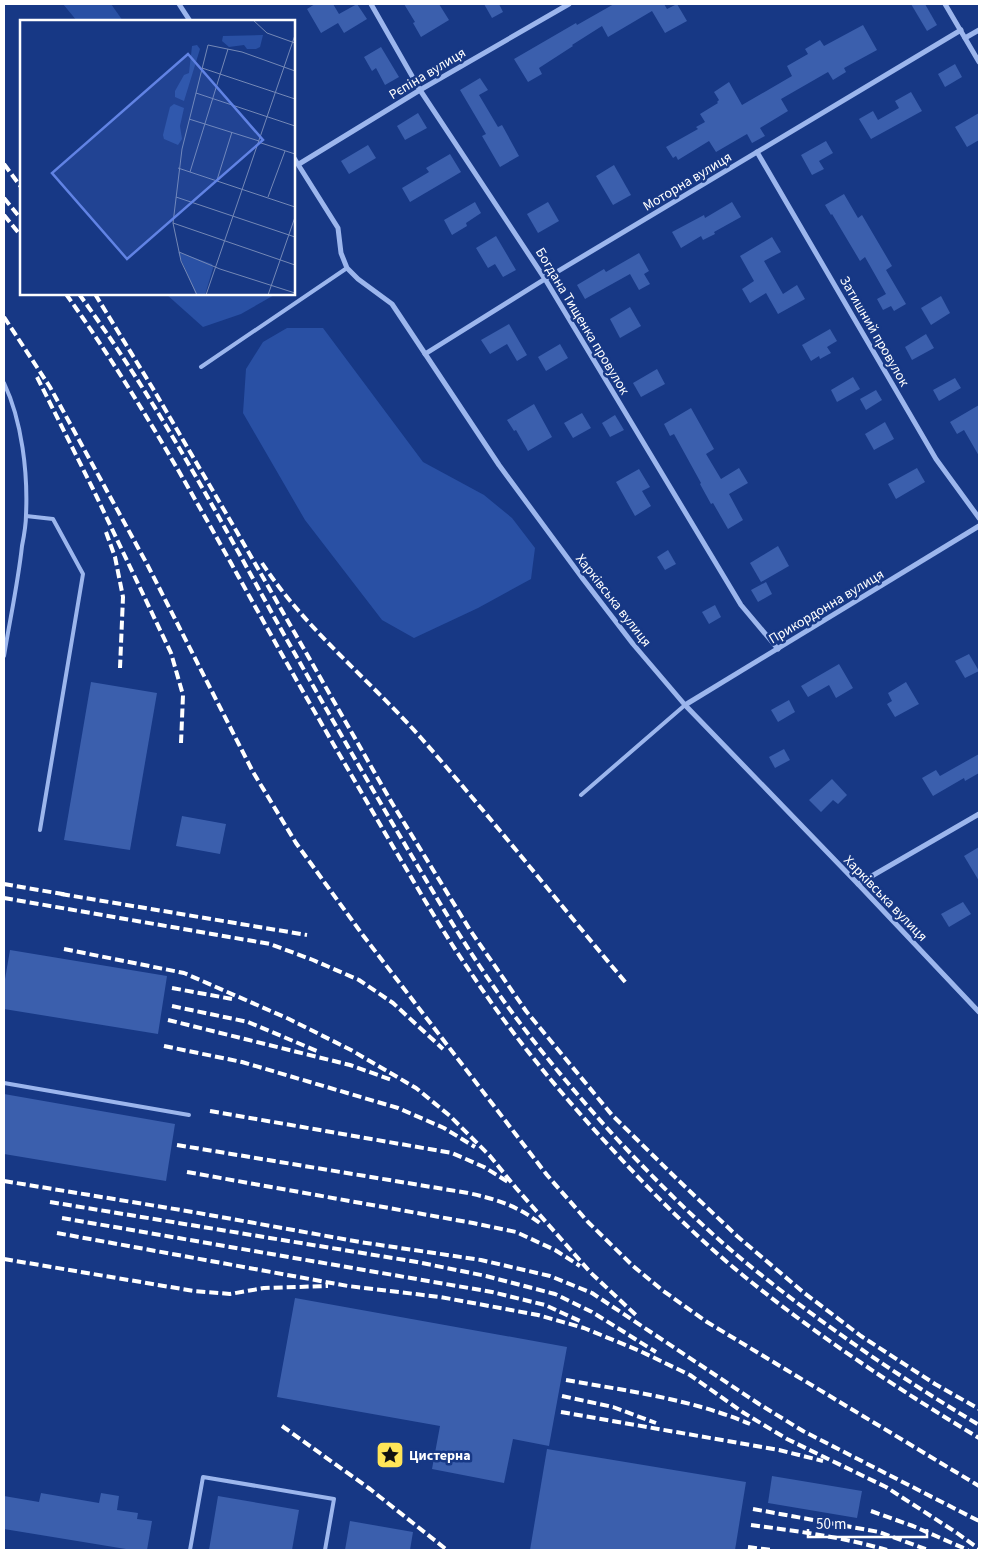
<svg xmlns="http://www.w3.org/2000/svg" width="983" height="1554" viewBox="0 0 983 1554" font-family="'Source Sans 3',sans-serif">
	<style>
		.green { fill: #2950a4 }
		.building { fill: #3b5fad }
		.lines { fill: none; stroke-linecap: round; stroke-linejoin: round }
		.lane { stroke: #9cb6ed; stroke-width: 4 }
		.street { stroke: #9cb6ed; stroke-width: 5 }
		.rail { stroke: #fff; stroke-width: 4; stroke-dasharray: 9 4; stroke-linecap: butt }
		.labels { text-anchor: middle; stroke-width: 5; stroke-linejoin: round; paint-order: stroke }
		.street-label { font-size: 14px; fill: #fff; stroke: #173885 }
		.poi-label { font-size: 14px; font-weight: bold; fill: #fff; stroke: #173885; text-anchor: start }
		.inset-road { fill: none; stroke: #7488b6; stroke-width: 1 }
		.view { fill: #6183e4; fill-opacity: 0.15; stroke: #6183e4; stroke-width: 2.5 }
		.inset-edge { fill: none; stroke: #fff; stroke-width: 2.5 }
	</style>
	<rect width="100%" height="100%" fill="#173885"/>
	<g class="green">
		<path d="M63,4H111L123,21H77Z"/>
		<path d="M166,294H276L241,314L203,327Z"/>
		<path d="M287,328H323L423,462L484,495L512,518L535,548L531,579L478,608L414,638L382,620L305,520L243,413L246,369L263,342Z"/>
	</g>
	<g class="building">
		<path d="M315,4H333L339,14L357,4L367,19L344,33L338,23L321,33L307,9Z"/>
		<path d="M404,4H439L449,20L421,37L413,23L415,22Z"/>
		<path d="M484,4H499L503,12L492,18Z"/>
		<path d="M614,4H664L667,9L677,4L687,21L665,33L652,11L608,37L602,26L572,45L573,46L539,68L542,74L528,82L514,59L576,23L577,25Z"/>
		<path d="M911,4H925L937,25L927,31Z"/>
		<path d="M863,25L877,50L844,68L846,72L833,80L828,72L781,99L788,111L760,128L765,136L752,143L747,134L716,152L709,141L678,160L676,156L673,158L666,147L698,129L696,127L705,122L700,114L718,103L717,102L719,100L714,92L729,82L742,105L792,76L787,66L808,54L805,49L820,40L824,46Z"/>
		<path d="M381,47L399,77L385,85L376,68L372,71L364,57Z"/>
		<path d="M955,64L962,77L945,87L938,74Z"/>
		<path d="M480,78L488,90L479,95L498,127L502,125L519,156L500,167L482,136L486,134L460,90Z"/>
		<path d="M911,92L922,111L871,139L859,119L873,111L878,120L899,108L895,101Z"/>
		<path d="M418,113L427,128L405,140L397,126Z"/>
		<path d="M979,113V140L967,147L955,127Z"/>
		<path d="M826,141L833,153L819,161L824,169L812,175L801,155Z"/>
		<path d="M368,145L376,158L349,174L341,161Z"/>
		<path d="M450,154L461,172L410,202L402,188L429,172L426,168Z"/>
		<path d="M614,165L631,195L613,205L596,176Z"/>
		<path d="M844,194L858,218L862,215L892,266L886,270L906,304L894,311L891,306L883,310L877,299L886,294L865,257L860,261L832,214L831,215L825,205Z"/>
		<path d="M475,202L481,213L466,223L467,226L452,235L444,220Z"/>
		<path d="M548,202L559,221L538,233L527,214Z"/>
		<path d="M732,202L741,217L714,232L715,234L703,240L701,236L681,248L672,232L704,215L705,218Z"/>
		<path d="M496,236L516,270L503,277L495,264L488,268L476,248Z"/>
		<path d="M772,237L781,252L764,261L783,294L797,285L805,299L778,314L766,293L750,303L742,289L754,281L740,256Z"/>
		<path d="M639,253L649,271L644,274L650,284L639,290L630,274L585,299L577,285L604,269L606,272Z"/>
		<path d="M941,296L950,313L931,325L921,308Z"/>
		<path d="M630,307L641,326L620,338L610,319Z"/>
		<path d="M509,324L527,355L517,361L507,344L490,354L481,340Z"/>
		<path d="M830,329L837,341L827,347L831,353L820,359L819,356L811,361L802,345Z"/>
		<path d="M926,334L934,348L912,360L905,347Z"/>
		<path d="M560,344L568,358L546,371L538,357Z"/>
		<path d="M657,369L665,384L641,397L633,383Z"/>
		<path d="M853,377L860,389L837,402L831,390Z"/>
		<path d="M955,378L961,388L939,401L933,390Z"/>
		<path d="M876,390L882,400L866,410L860,399Z"/>
		<path d="M534,404L552,437L528,451L516,430L514,431L507,420Z"/>
		<path d="M979,405V456L964,430L957,434L950,422Z"/>
		<path d="M691,408L714,449L706,454L721,479L739,468L748,483L729,494L743,520L728,529L713,503L711,504L700,484L701,483L674,434L670,436L664,424Z"/>
		<path d="M582,413L591,428L573,438L564,423Z"/>
		<path d="M615,415L624,430L610,437L602,423Z"/>
		<path d="M885,422L894,439L874,450L865,434Z"/>
		<path d="M917,468L925,482L896,499L888,484Z"/>
		<path d="M639,469L650,487L642,491L651,506L635,516L616,482Z"/>
		<path d="M778,546L789,566L761,582L750,563Z"/>
		<path d="M668,550L676,564L665,570L657,557Z"/>
		<path d="M766,582L772,594L758,602L751,590Z"/>
		<path d="M715,605L721,617L709,624L702,612Z"/>
		<path d="M969,654L979,671L965,678L955,661Z"/>
		<path d="M839,664L853,688L836,698L829,685L808,697L801,686Z"/>
		<path d="M91,682L157,693L130,850L64,840Z"/>
		<path d="M906,682L919,704L895,717L887,704L892,701L888,693Z"/>
		<path d="M789,700L795,712L778,722L771,710Z"/>
		<path d="M784,749L790,760L775,768L769,757Z"/>
		<path d="M979,754V773L965,781L964,778L933,796L922,778L936,770L940,776Z"/>
		<path d="M832,779L847,795L838,804L833,800L821,812L809,800Z"/>
		<path d="M182,816L226,824L220,854L176,846Z"/>
		<path d="M979,847V881L964,856Z"/>
		<path d="M963,902L971,914L949,927L941,914Z"/>
		<path d="M10,950L167,976L158,1034L4,1009V985Z"/>
		<path d="M4,1094L175,1124L166,1181L4,1154Z"/>
		<path d="M295,1298L567,1347L549,1446L513,1439L504,1483L432,1469L440,1426L277,1397Z"/>
		<path d="M547,1449L746,1482L735,1550H530Z"/>
		<path d="M772,1476L862,1491L857,1518L768,1503Z"/>
		<path d="M41,1493L99,1503L101,1493L119,1496L117,1510L138,1513L137,1519L152,1521L147,1550H132L4,1529V1496L39,1502Z"/>
		<path d="M218,1496L299,1510L292,1550H209Z"/>
		<path d="M350,1521L413,1532L410,1550H345Z"/>
	</g>
	<g class="lines">
		<g class="lane">
			<path d="M201,367L347,268"/>
			<path d="M4,383C22,421 28,473 26,515C26,525 24,536 22,546C18,583 10,619 4,656"/>
			<path d="M26,516L53,519L83,574L40,830"/>
			<path d="M581,795L685,705"/>
			<path d="M4,1083L189,1115"/>
			<path d="M190,1550L203,1477L334,1499L325,1550"/>
		</g>
		<g class="street">
			<path d="M179,4L190,21"/>
			<path d="M371,4L420,90L545,279L741,605L778,649"/>
			<path d="M945,4L979,62"/>
			<path d="M965,38L979,30"/>
			<path d="M757,152L936,459L979,518"/>
			<path d="M294,158L338,228L341,253L347,268L358,279L392,304L499,465L583,579L633,644L685,705L858,884L979,1012"/>
			<path d="M299,164L420,90L569,4"/>
			<path d="M425,354L545,279L961,30"/>
			<path d="M685,705L979,526"/>
			<path d="M858,884L979,814"/>
		</g>
		<g class="rail">
			<path d="M4,164L21,187"/>
			<path d="M4,198L21,219"/>
			<path d="M4,215L21,236"/>
			<path d="M66,294C141,399 203,513 266,626C305,696 345,764 385,833C413,880 440,928 471,973C512,1035 560,1093 611,1148C653,1194 697,1238 745,1277C819,1337 898,1389 979,1438"/>
			<path d="M79,294C153,395 213,506 273,615C313,686 353,756 394,826C422,873 449,920 479,965C519,1026 567,1084 616,1138C660,1185 705,1230 755,1270C826,1327 901,1378 979,1425"/>
			<path d="M95,294L152,387L237,532L392,803L470,930L526,1011L612,1115L677,1179L737,1236L803,1292L861,1336L935,1384L979,1409"/>
			<path d="M4,317L50,387L147,564L253,772L296,843L362,934L547,1175L588,1222L633,1266L662,1290L707,1322L979,1486"/>
			<path d="M37,377L93,489L171,653L183,695L181,743"/>
			<path d="M106,532L115,557L123,597L120,668"/>
			<path d="M262,563C306,630 370,680 422,739C492,819 558,902 626,983"/>
			<path d="M4,884L68,895"/>
			<path d="M61,894L307,935"/>
			<path d="M4,898L270,944L313,960L359,980L393,1003L443,1049"/>
			<path d="M64,949L184,973L289,1019L351,1050L416,1088L450,1116L490,1156L516,1188L591,1273L638,1317"/>
			<path d="M172,988L232,999"/>
			<path d="M172,1006L248,1022L317,1051"/>
			<path d="M168,1020L350,1065L392,1080"/>
			<path d="M164,1046L242,1062L398,1108L444,1128L475,1147"/>
			<path d="M210,1111L452,1153L484,1167L508,1182"/>
			<path d="M177,1145L468,1193C496,1199 518,1206 541,1224"/>
			<path d="M187,1172L473,1223L516,1232L555,1250L580,1266"/>
			<path d="M4,1181L193,1212L360,1242L481,1260L550,1276L592,1293L759,1404L803,1431L979,1521"/>
			<path d="M50,1202L417,1262L486,1276L555,1294L592,1312L656,1352"/>
			<path d="M62,1218L492,1292L545,1305L582,1322"/>
			<path d="M57,1233L348,1286L440,1297L511,1310L538,1315L584,1328L640,1351L690,1375L744,1413L787,1439L886,1487L957,1533L979,1549"/>
			<path d="M4,1259L194,1291L230,1294L264,1288L328,1286"/>
			<path d="M566,1380C628,1391 691,1399 750,1424"/>
			<path d="M562,1396L613,1407L656,1423"/>
			<path d="M561,1412L779,1450L823,1461"/>
			<path d="M282,1426L370,1489L447,1550"/>
			<path d="M753,1509L879,1532L928,1550"/>
			<path d="M871,1511L913,1526L968,1550"/>
			<path d="M751,1525C797,1531 842,1537 887,1550"/>
			<path d="M748,1547L772,1550"/>
		</g>
	</g>
	<defs>
		<symbol id="sight-square" viewBox="-11 -11 22 22"><rect x="-9" y="-9" width="18" height="18" rx="4" fill="#ffe558" stroke="#173885"/><path d="M0-6L1.8-2.2L6-1.7L2.9 1.2L3.7 5.4L0 3.3L-3.7 5.4L-2.9 1.2L-6-1.7L-1.8-2.2Z" fill="#111"/></symbol>
	</defs>
	<g fill-rule="evenodd">
		<use href="#sight-square" x="374" y="1439" width="32" height="32"/>
	</g>
	<g class="labels">
		<g class="street-label">
			<text transform="translate(427 73) rotate(-31)" y="5">Рєпіна вулиця</text>
			<text transform="translate(687 181) rotate(-31)" y="5">Моторна вулиця</text>
			<text transform="translate(583 321) rotate(59)" y="5">Богдана Тищенка провулок</text>
			<text transform="translate(875 331) rotate(60)" y="5">Затишний провулок</text>
			<text transform="translate(614 600) rotate(52)" y="5">Харківська вулиця</text>
			<text transform="translate(826 606) rotate(-31)" y="5">Прикордонна вулиця</text>
			<text transform="translate(886 898) rotate(46)" y="5">Харківська вулиця</text>
		</g>
		<g class="poi-label">
			<text x="409" y="1460">Цистерна</text>
		</g>
	</g>
	<g transform="translate(20 20)">
		<rect width="275" height="275" fill="#173885"/>
		<path d="M243,15L240,27L236,29H227L224,25L209,27L202,21L203,16ZM177,25L180,29L164,81L155,77V71L164,55L169,53L172,26ZM154,84L164,88L160,106L162,119L158,125L144,119L143,115L150,87ZM158,232L192,244L193,248L185,275H176Z" fill="#2950a4"/>
		<path class="inset-road" d="M233,0L247,13L275,23M182,48L275,79M176,73L275,106M169,99L239,121M238,122L275,134M158,148L275,187M170,152L208,29M197,160L212,112M156,177L275,217M248,177L265,131M153,203L275,245M159,232L200,249L275,273M177,275L161,241L153,203L162,129L188,25L222,32L275,51M186,275L275,15M248,275L275,197"/>
		<path class="view" d="M168,34L243,120L107,239L32,153Z"/>
		<rect width="275" height="275" class="inset-edge"/>
	</g>
	<rect width="983" height="1554" fill="none" stroke="#ffffff" stroke-width="10"/>
	<path d="M808 1529v8h119v-8" fill="none" stroke="#ffffff" stroke-width="2.5"/>
	<text x="816" y="1529" font-size="15" fill="#ffffff" stroke="#173885" stroke-width="4" paint-order="stroke">50 m</text>
</svg>
